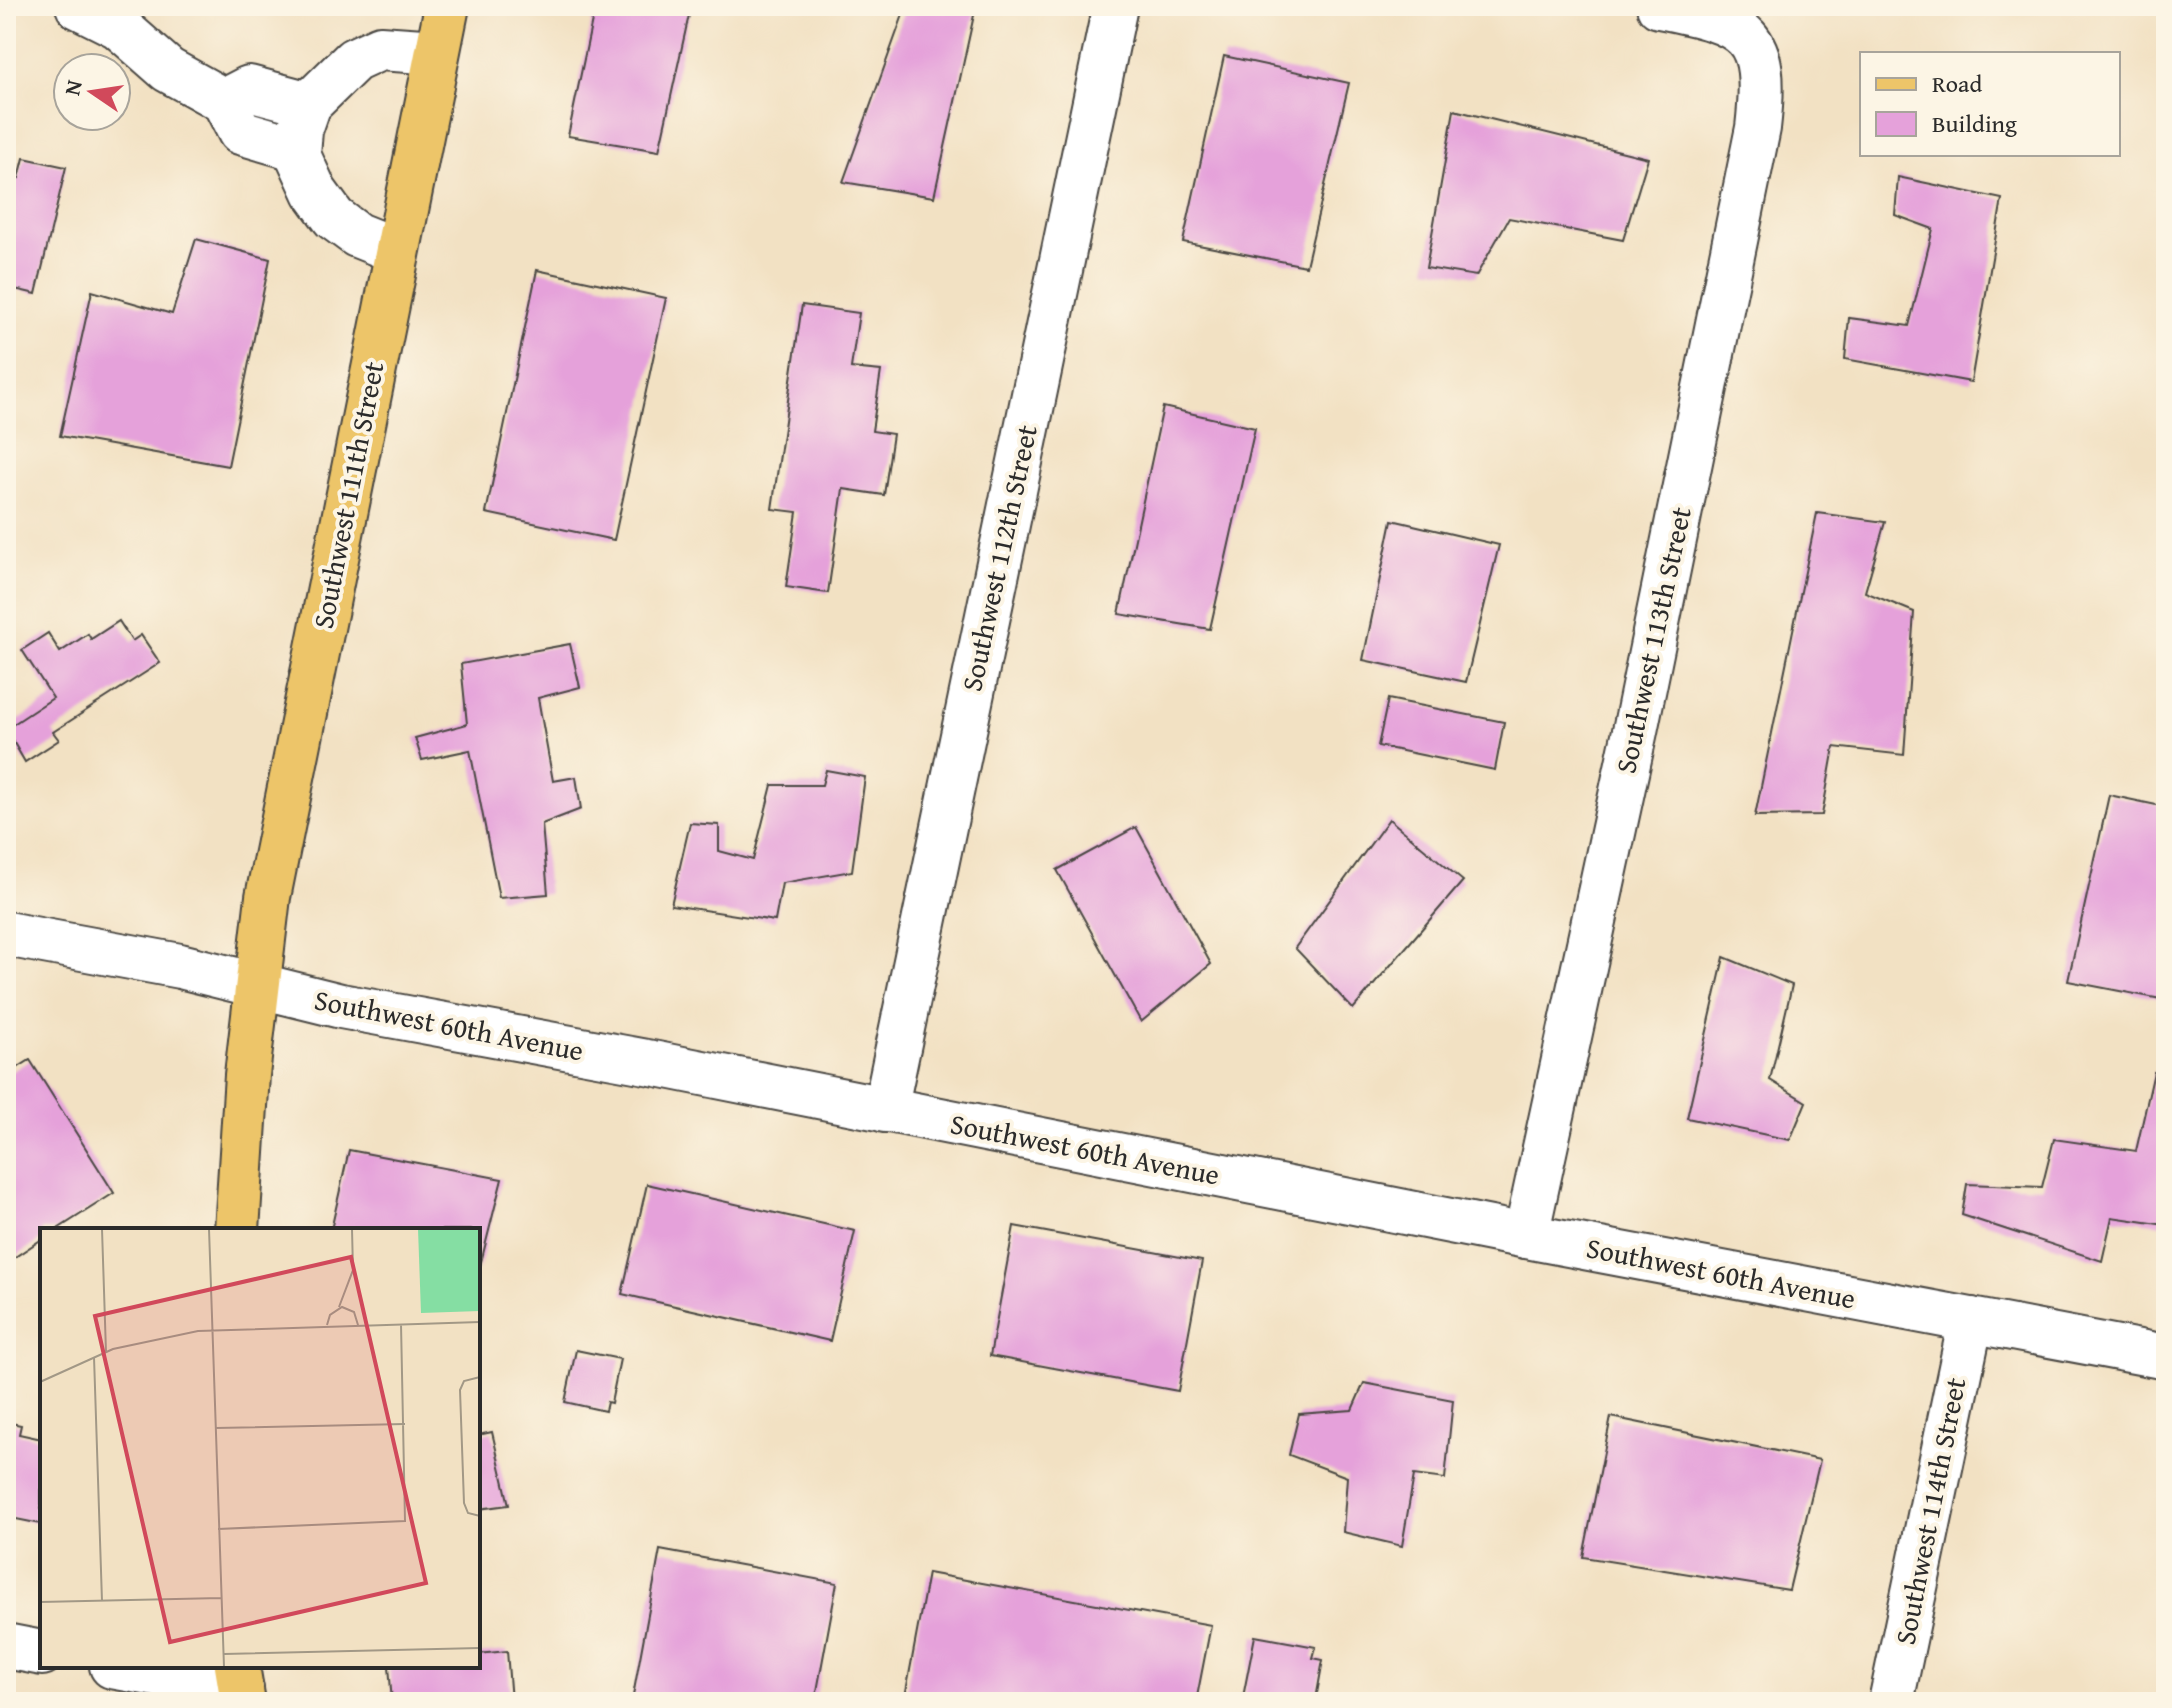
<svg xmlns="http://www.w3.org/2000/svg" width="2172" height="1708" viewBox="0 0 2172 1708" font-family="'Gentium Book Plus',serif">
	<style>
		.building { fill: #e5a1da }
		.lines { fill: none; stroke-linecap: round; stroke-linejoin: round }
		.minor-casing { stroke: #494642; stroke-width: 48 }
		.major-casing { stroke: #494642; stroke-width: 48 }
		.minor { stroke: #fff; stroke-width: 44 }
		.major { stroke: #edc569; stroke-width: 44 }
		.labels { text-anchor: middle; stroke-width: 8; stroke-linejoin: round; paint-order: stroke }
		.street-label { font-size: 28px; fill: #2b2b2b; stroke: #fcf5e5 }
		.inset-road { fill: none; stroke: #a29886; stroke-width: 2 }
		.view { fill: #d1495b; fill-opacity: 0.15; stroke: #d1495b; stroke-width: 4 }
		.inset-edge { fill: none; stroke: #2b2b2b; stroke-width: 4 }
	</style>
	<rect width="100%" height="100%" fill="#fcf5e5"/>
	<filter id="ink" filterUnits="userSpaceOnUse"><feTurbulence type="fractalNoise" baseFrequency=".0125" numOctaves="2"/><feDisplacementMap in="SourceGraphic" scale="16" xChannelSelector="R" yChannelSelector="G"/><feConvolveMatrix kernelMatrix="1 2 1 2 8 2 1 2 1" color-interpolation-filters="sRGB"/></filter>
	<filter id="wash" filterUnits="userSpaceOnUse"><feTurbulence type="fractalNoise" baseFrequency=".006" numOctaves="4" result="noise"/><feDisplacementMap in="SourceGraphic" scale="32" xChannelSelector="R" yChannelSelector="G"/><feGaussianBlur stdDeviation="1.8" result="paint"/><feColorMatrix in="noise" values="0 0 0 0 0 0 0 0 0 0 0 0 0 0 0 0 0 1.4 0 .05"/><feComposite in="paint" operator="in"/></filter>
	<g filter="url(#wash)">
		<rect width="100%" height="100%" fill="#f2e1c3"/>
		<g id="blocks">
			<g class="building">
				<path d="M595,6H691L659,151L568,136Z"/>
				<path d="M931,6H976L934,197L843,182L904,12Z"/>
				<path d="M1224,56L1349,83L1306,266L1183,242Z"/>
				<path d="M1454,110L1648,158L1623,240L1509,218L1476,276L1426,268Z"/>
				<path d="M24,158L66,167L36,294L6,287V175L19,178Z"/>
				<path d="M1898,177L2002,199L1971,382L1845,359L1849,318L1909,326L1933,229L1895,215Z"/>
				<path d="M196,239L270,259L228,466L60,436L92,291L172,314Z"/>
				<path d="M537,270L666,298L614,540L486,513Z"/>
				<path d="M802,305L859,313L851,368L881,371L872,431L893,434L884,495L843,489L828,593L786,587L797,512L772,509Z"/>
				<path d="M1163,407L1255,428L1210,629L1119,614Z"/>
				<path d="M1817,513L1885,522L1865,592L1914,612L1904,755L1834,747L1822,815L1755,816Z"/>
				<path d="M1392,520L1499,545L1466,682L1363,660Z"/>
				<path d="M119,621L132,641L141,635L160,663L53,732L59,740L25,762L6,729L53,698L22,650L48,633L60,652L88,634L91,639Z"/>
				<path d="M570,644L580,687L538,698L553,781L576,777L581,809L542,824L548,894L499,898L470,750L422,760L415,738L467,724L461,664Z"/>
				<path d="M1388,699L1504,722L1495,770L1378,746Z"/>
				<path d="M826,770L865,777L852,871L782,883L775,921L671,905L690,823L719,825V851L753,860L772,785H822Z"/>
				<path d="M2109,795L2166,807V1000L2068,981Z"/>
				<path d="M1389,819L1463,881L1353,1009L1295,948Z"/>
				<path d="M1136,827L1211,964L1141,1022L1057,870Z"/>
				<path d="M1724,957L1792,985L1770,1080L1806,1102L1790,1140L1687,1118Z"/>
				<path d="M30,1060L114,1193L56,1230H42V1239L12,1259L6,1250V1218L11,1215L6,1206V1075Z"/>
				<path d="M2154,1072L2166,1076V1225L2112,1217L2102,1261L1962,1215L1967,1184L2042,1187L2054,1139L2136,1151Z"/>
				<path d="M349,1150L502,1179L479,1270L478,1230H331Z"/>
				<path d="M647,1184L855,1231L830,1341L622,1294Z"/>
				<path d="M1014,1226L1202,1261L1178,1391L990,1356Z"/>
				<path d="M576,1350L620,1359L611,1403L607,1402L605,1411L565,1402Z"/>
				<path d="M1364,1383L1453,1400L1445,1479L1414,1475L1402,1546L1343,1532L1347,1477L1289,1455L1299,1414L1352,1410Z"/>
				<path d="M1611,1417L1820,1460L1789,1590L1583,1557Z"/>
				<path d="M6,1422L21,1425L19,1434L42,1439L41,1524L6,1517Z"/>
				<path d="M492,1432L509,1505L478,1509V1435Z"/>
				<path d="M660,1550L837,1583L815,1702H665L633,1696Z"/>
				<path d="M928,1573L1211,1625L1196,1702H904Z"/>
				<path d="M1255,1636L1316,1647L1313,1658L1323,1660L1316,1699L1306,1697L1305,1702H1271L1243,1697Z"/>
				<path d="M507,1651L511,1701L392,1702L389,1666H478V1654Z"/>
			</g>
		</g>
	</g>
	<g filter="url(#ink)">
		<use href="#blocks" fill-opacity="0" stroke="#494642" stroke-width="2"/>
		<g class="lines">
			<defs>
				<g id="minor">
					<path d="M78,6L118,26L168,70L224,101L240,132L298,149"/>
					<path d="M224,101L249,88L309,104"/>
					<path d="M397,251L357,235L334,218L315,192L298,155L300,130L309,104L354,60L380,48L437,52"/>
					<path d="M6,934L180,966L341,1006L652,1063L1526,1236L2166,1357"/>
					<path d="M885,1110L1115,6"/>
					<path d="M1526,1236L1635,731L1758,128C1769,32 1749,24 1659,6"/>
					<path d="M6,1646L42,1653"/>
					<path d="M112,1666L241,1689"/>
					<path d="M1891,1702L1971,1320"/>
				</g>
				<g id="major">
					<path d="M237,1230L247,1075L268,897L447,6"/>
					<path d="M237,1666L243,1702"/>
				</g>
			</defs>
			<use href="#minor" class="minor-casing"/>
			<use href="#major" class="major-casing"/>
			<use href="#minor" class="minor"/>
			<use href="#major" class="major"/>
		</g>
	</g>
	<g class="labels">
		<g class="street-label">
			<text transform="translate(348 495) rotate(-79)" y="10">Southwest 111th Street</text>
			<text transform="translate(999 558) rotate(-78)" y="10">Southwest 112th Street</text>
			<text transform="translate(1653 640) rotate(-78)" y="10">Southwest 113th Street</text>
			<text transform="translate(449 1025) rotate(11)" y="10">Southwest 60th Avenue</text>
			<text transform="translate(1085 1149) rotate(11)" y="10">Southwest 60th Avenue</text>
			<text transform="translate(1721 1273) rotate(11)" y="10">Southwest 60th Avenue</text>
			<text transform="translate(1930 1511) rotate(-79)" y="10">Southwest 114th Street</text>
		</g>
	</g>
	<g transform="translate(40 1228)">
		<rect width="440" height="440" fill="#f2e1c3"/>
		<path d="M378,1H440V83L381,85Z" fill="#85dea3"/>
		<path class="inset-road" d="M62,1L66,124M169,1L184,439M299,79L313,42L312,1M287,97L290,87L302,79L314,84L318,97M54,129L62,373M440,149L424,153L420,162L424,275L428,285L440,288M0,154L73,121L158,103L440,94M175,200L365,196M178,301L365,293L361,96M0,374L181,370M184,426L440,420"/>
		<path class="view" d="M311,29L386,355L130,414L55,88Z"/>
		<rect width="440" height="440" class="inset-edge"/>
	</g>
	<rect width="2172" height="1708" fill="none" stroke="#fcf5e5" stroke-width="32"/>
	<rect x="1860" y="52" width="260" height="104" fill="#fcf5e5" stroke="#a8a49b" stroke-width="2"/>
	<rect x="1876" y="78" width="40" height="12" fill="#edc569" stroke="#a8a49b" stroke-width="2"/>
	<text x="1932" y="92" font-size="24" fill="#2b2b2b">Road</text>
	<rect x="1876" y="112" width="40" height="24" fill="#e5a1da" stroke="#a8a49b" stroke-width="2"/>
	<text x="1932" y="132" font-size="24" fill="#2b2b2b">Building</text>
	<g transform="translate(92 92) rotate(283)"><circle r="38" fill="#fcf5e5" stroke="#a8a49b" stroke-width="2"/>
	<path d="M0-6L14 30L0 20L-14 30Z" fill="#d1495b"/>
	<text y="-12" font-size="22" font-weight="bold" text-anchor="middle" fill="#2b2b2b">N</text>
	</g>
</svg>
